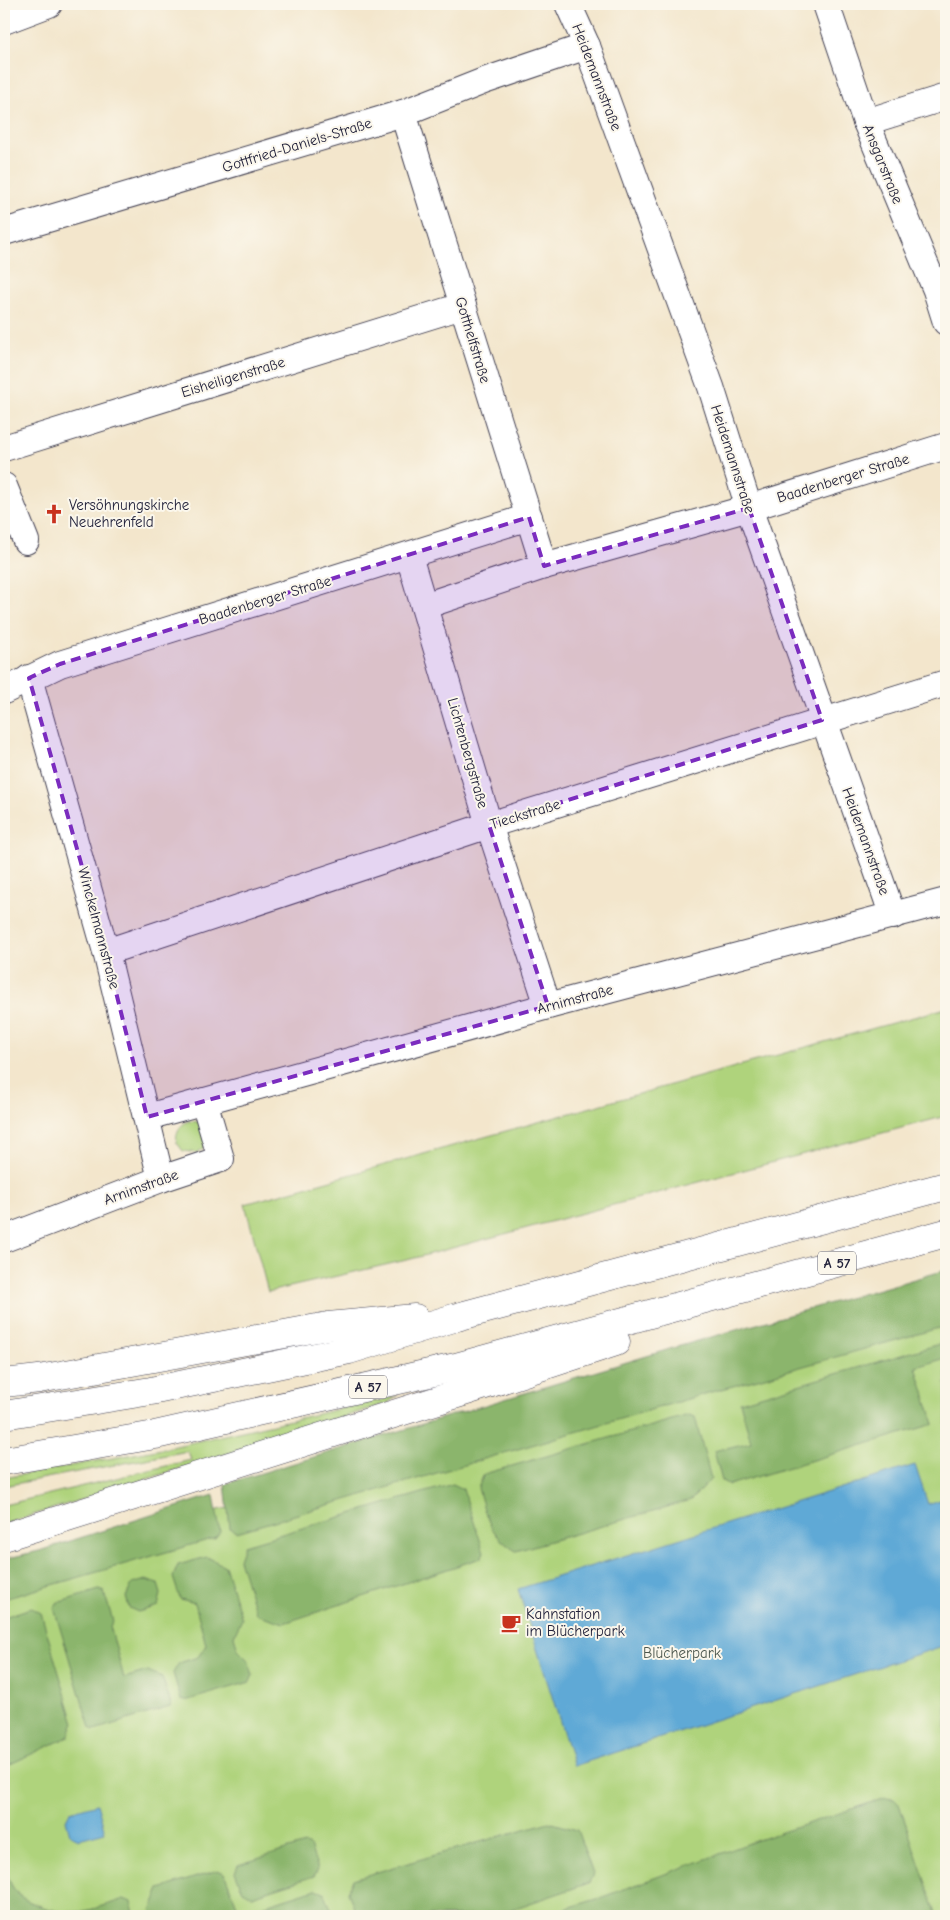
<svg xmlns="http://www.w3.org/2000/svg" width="950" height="1920" viewBox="0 0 950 1920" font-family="'Comic Neue',sans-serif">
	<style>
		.green { fill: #afd37c; stroke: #687a5c }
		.forest { fill: #8bb56c; stroke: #566c54 }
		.water { fill: #5ea9d6; stroke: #406688 }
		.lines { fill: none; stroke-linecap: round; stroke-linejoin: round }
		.minor-casing { stroke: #413f51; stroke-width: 28 }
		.highway-casing { stroke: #413f51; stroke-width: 29 }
		.minor { stroke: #fff; stroke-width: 26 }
		.highway { stroke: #fff; stroke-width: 28 }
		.marked { fill: #7b2cbf; fill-opacity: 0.2; stroke: #7b2cbf; stroke-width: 4; stroke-dasharray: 10 6; stroke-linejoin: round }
		.labels { text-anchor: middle; stroke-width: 4; stroke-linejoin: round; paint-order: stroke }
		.shield { fill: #fbf7ec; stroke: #636270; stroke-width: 1 }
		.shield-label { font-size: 14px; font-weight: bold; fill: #22223b }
		.street-label { font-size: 15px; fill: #22223b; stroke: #fbf7ec }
		.poi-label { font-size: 15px; fill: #22223b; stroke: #fbf7ec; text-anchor: start }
		.park-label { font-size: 15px; fill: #4c574e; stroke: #fbf7ec }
	</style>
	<rect width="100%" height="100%" fill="#fbf7ec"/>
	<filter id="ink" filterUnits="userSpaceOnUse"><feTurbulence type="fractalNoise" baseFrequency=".02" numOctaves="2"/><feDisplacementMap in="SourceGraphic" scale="10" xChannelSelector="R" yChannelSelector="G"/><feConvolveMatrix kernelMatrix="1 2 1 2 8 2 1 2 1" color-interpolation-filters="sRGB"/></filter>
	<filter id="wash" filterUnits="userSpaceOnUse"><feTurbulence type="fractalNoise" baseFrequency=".0096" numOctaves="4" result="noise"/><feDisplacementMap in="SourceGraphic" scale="20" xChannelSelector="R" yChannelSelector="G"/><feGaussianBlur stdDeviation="1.12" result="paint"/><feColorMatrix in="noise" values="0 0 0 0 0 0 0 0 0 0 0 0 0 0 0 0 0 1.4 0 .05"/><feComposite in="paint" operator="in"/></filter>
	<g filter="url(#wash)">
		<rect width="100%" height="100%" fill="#f3e6cc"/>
		<g class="green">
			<path d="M946,1008V1116L411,1259L268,1292L245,1204Z"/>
			<path d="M188,1121L200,1122L207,1145L197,1153L183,1151L177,1143C175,1133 179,1126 188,1121Z"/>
			<path d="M946,1296V1916H4V1579L205,1513L241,1505Z"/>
			<path d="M397,1396L388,1403L4,1524V1505L191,1460L188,1451L4,1486V1478L167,1448Z"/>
		</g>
		<g class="forest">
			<path d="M946,1270V1326L708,1393L237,1532L230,1528L225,1484L673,1348Z"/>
			<path d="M946,1342V1358L916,1367L934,1424L729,1485L722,1481L714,1451L751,1442L740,1402Z"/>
			<path d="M689,1415L695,1417L711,1479L691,1500L516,1551C489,1535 486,1516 478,1488L484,1474Z"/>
			<path d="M453,1484L463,1489L484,1552L481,1558L284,1623L256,1614L239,1559L244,1545Z"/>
			<path d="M214,1495L220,1532L215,1538L4,1599V1559L39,1551Z"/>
			<path d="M207,1557L225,1566L242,1619L234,1636L238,1650L248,1660L253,1675L250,1682L185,1701L181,1700L173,1673L179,1663L198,1657L206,1645L195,1603L180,1599L173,1577L178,1565Z"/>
			<path d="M146,1580L158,1584L161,1594L158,1606L138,1612L129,1608L126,1597L132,1584Z"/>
			<path d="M99,1590L104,1592L113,1621L110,1626L124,1678L148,1671L162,1677L171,1704L170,1707L94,1730L90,1728L54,1608L57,1603Z"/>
			<path d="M31,1608L41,1613L74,1723L68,1737L4,1767V1617Z"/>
			<path d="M885,1798L894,1799L899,1804L937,1916H541L597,1899L755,1841Z"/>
			<path d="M549,1822L577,1830L593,1874L589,1883L492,1916H357L348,1892L353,1879Z"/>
			<path d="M305,1844L310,1846L318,1869L314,1876L252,1896L243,1891L235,1872L238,1865Z"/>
			<path d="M4,1858C6,1866 7,1877 11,1884C17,1896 26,1901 38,1905C72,1919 91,1910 124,1899L131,1902L135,1916H4Z"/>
			<path d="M218,1870L224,1873L240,1913L316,1889L324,1892L334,1916H153L151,1910L160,1889Z"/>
		</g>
		<g class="water">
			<path d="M915,1465L928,1504L946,1498V1645L574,1766L518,1589Z"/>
			<path d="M97,1804L105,1832L79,1839L70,1835L66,1820L70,1812Z"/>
		</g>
	</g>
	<g filter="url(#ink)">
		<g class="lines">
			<defs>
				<g id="minor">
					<path d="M568,4L587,46L711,387L749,508L893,916"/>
					<path d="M826,4L866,122L936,290L946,322"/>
					<path d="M4,21L49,4"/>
					<path d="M403,113L544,566"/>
					<path d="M866,122L946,97"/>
					<path d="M4,232L403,113L484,81L587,46"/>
					<path d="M4,448L462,306"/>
					<path d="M4,486L26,541"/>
					<path d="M409,556L489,825L548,1006"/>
					<path d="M424,606L544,566L749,508L946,446"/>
					<path d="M29,678L106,952L161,1179"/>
					<path d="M4,691L60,664L529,517"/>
					<path d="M106,952L489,825L946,683"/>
					<path d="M147,1117L548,1006L946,901"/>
					<path d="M4,1239L161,1179L221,1159L204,1101"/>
				</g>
				<g id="highway">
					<path d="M4,1383L39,1379L328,1326L415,1318"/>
					<path d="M4,1415L151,1391L349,1350L457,1317L946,1186"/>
					<path d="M4,1461L155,1435L456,1367L946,1233"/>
					<path d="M4,1537L470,1390L616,1342"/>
				</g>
			</defs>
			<use href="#minor" class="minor-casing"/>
			<use href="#highway" class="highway-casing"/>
			<use href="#minor" class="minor"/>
			<use href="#highway" class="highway"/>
		</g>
	</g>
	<path class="marked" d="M749,508L822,720L489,825L548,1006L147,1117L106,952L29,678L60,664L529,517L544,566Z"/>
	<defs>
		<symbol id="church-bare" viewBox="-9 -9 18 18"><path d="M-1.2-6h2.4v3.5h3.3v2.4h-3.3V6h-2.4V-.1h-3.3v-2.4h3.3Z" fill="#c8321e" stroke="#fbf7ec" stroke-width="2.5" paint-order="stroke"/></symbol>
		<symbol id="cafe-bare" viewBox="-9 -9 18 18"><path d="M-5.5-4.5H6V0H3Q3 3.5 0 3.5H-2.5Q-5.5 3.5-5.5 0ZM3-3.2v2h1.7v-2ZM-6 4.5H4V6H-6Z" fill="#c8321e" stroke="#fbf7ec" stroke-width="2.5" paint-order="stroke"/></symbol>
	</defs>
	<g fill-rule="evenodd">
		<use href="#church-bare" x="40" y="500" width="28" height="28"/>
		<use href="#cafe-bare" x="497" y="1609" width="28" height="28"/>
	</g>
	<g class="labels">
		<g class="shield">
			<rect x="818" y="1251.5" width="38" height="23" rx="4"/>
			<rect x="349" y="1375.5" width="38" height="23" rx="4"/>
		</g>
		<g class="shield-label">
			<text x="837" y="1268">A 57</text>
			<text x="368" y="1392">A 57</text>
		</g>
		<g class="street-label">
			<text transform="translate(597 77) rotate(69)" y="5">Heidemannstraße</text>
			<text transform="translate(297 145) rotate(-17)" y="5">Gottfried-Daniels-Straße</text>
			<text transform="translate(883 164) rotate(68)" y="5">Ansgarstraße</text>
			<text transform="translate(473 340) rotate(73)" y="5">Gotthelfstraße</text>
			<text transform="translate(233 377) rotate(-17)" y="5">Eisheiligenstraße</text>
			<text transform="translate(733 459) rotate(72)" y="5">Heidemannstraße</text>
			<text transform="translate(843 478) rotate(-17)" y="5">Baadenberger Straße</text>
			<text transform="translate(265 600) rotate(-17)" y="5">Baadenberger Straße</text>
			<text transform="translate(468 753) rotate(74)" y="5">Lichtenbergstraße</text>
			<text transform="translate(525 814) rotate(-17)" y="5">Tieckstraße</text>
			<text transform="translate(866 841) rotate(70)" y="5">Heidemannstraße</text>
			<text transform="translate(99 928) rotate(75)" y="5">Winckelmannstraße</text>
			<text transform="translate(575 999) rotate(-15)" y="5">Arnimstraße</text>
			<text transform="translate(141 1187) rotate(-20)" y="5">Arnimstraße</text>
		</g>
		<g class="poi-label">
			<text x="69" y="510">Versöhnungskirche<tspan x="69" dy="17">Neuehrenfeld</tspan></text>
			<text x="526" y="1619">Kahnstation<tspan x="526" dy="17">im Blücherpark</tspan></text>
		</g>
		<g class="park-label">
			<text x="682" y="1658">Blücherpark</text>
		</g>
	</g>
	<rect width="950" height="1920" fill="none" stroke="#fbf7ec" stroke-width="20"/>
</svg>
